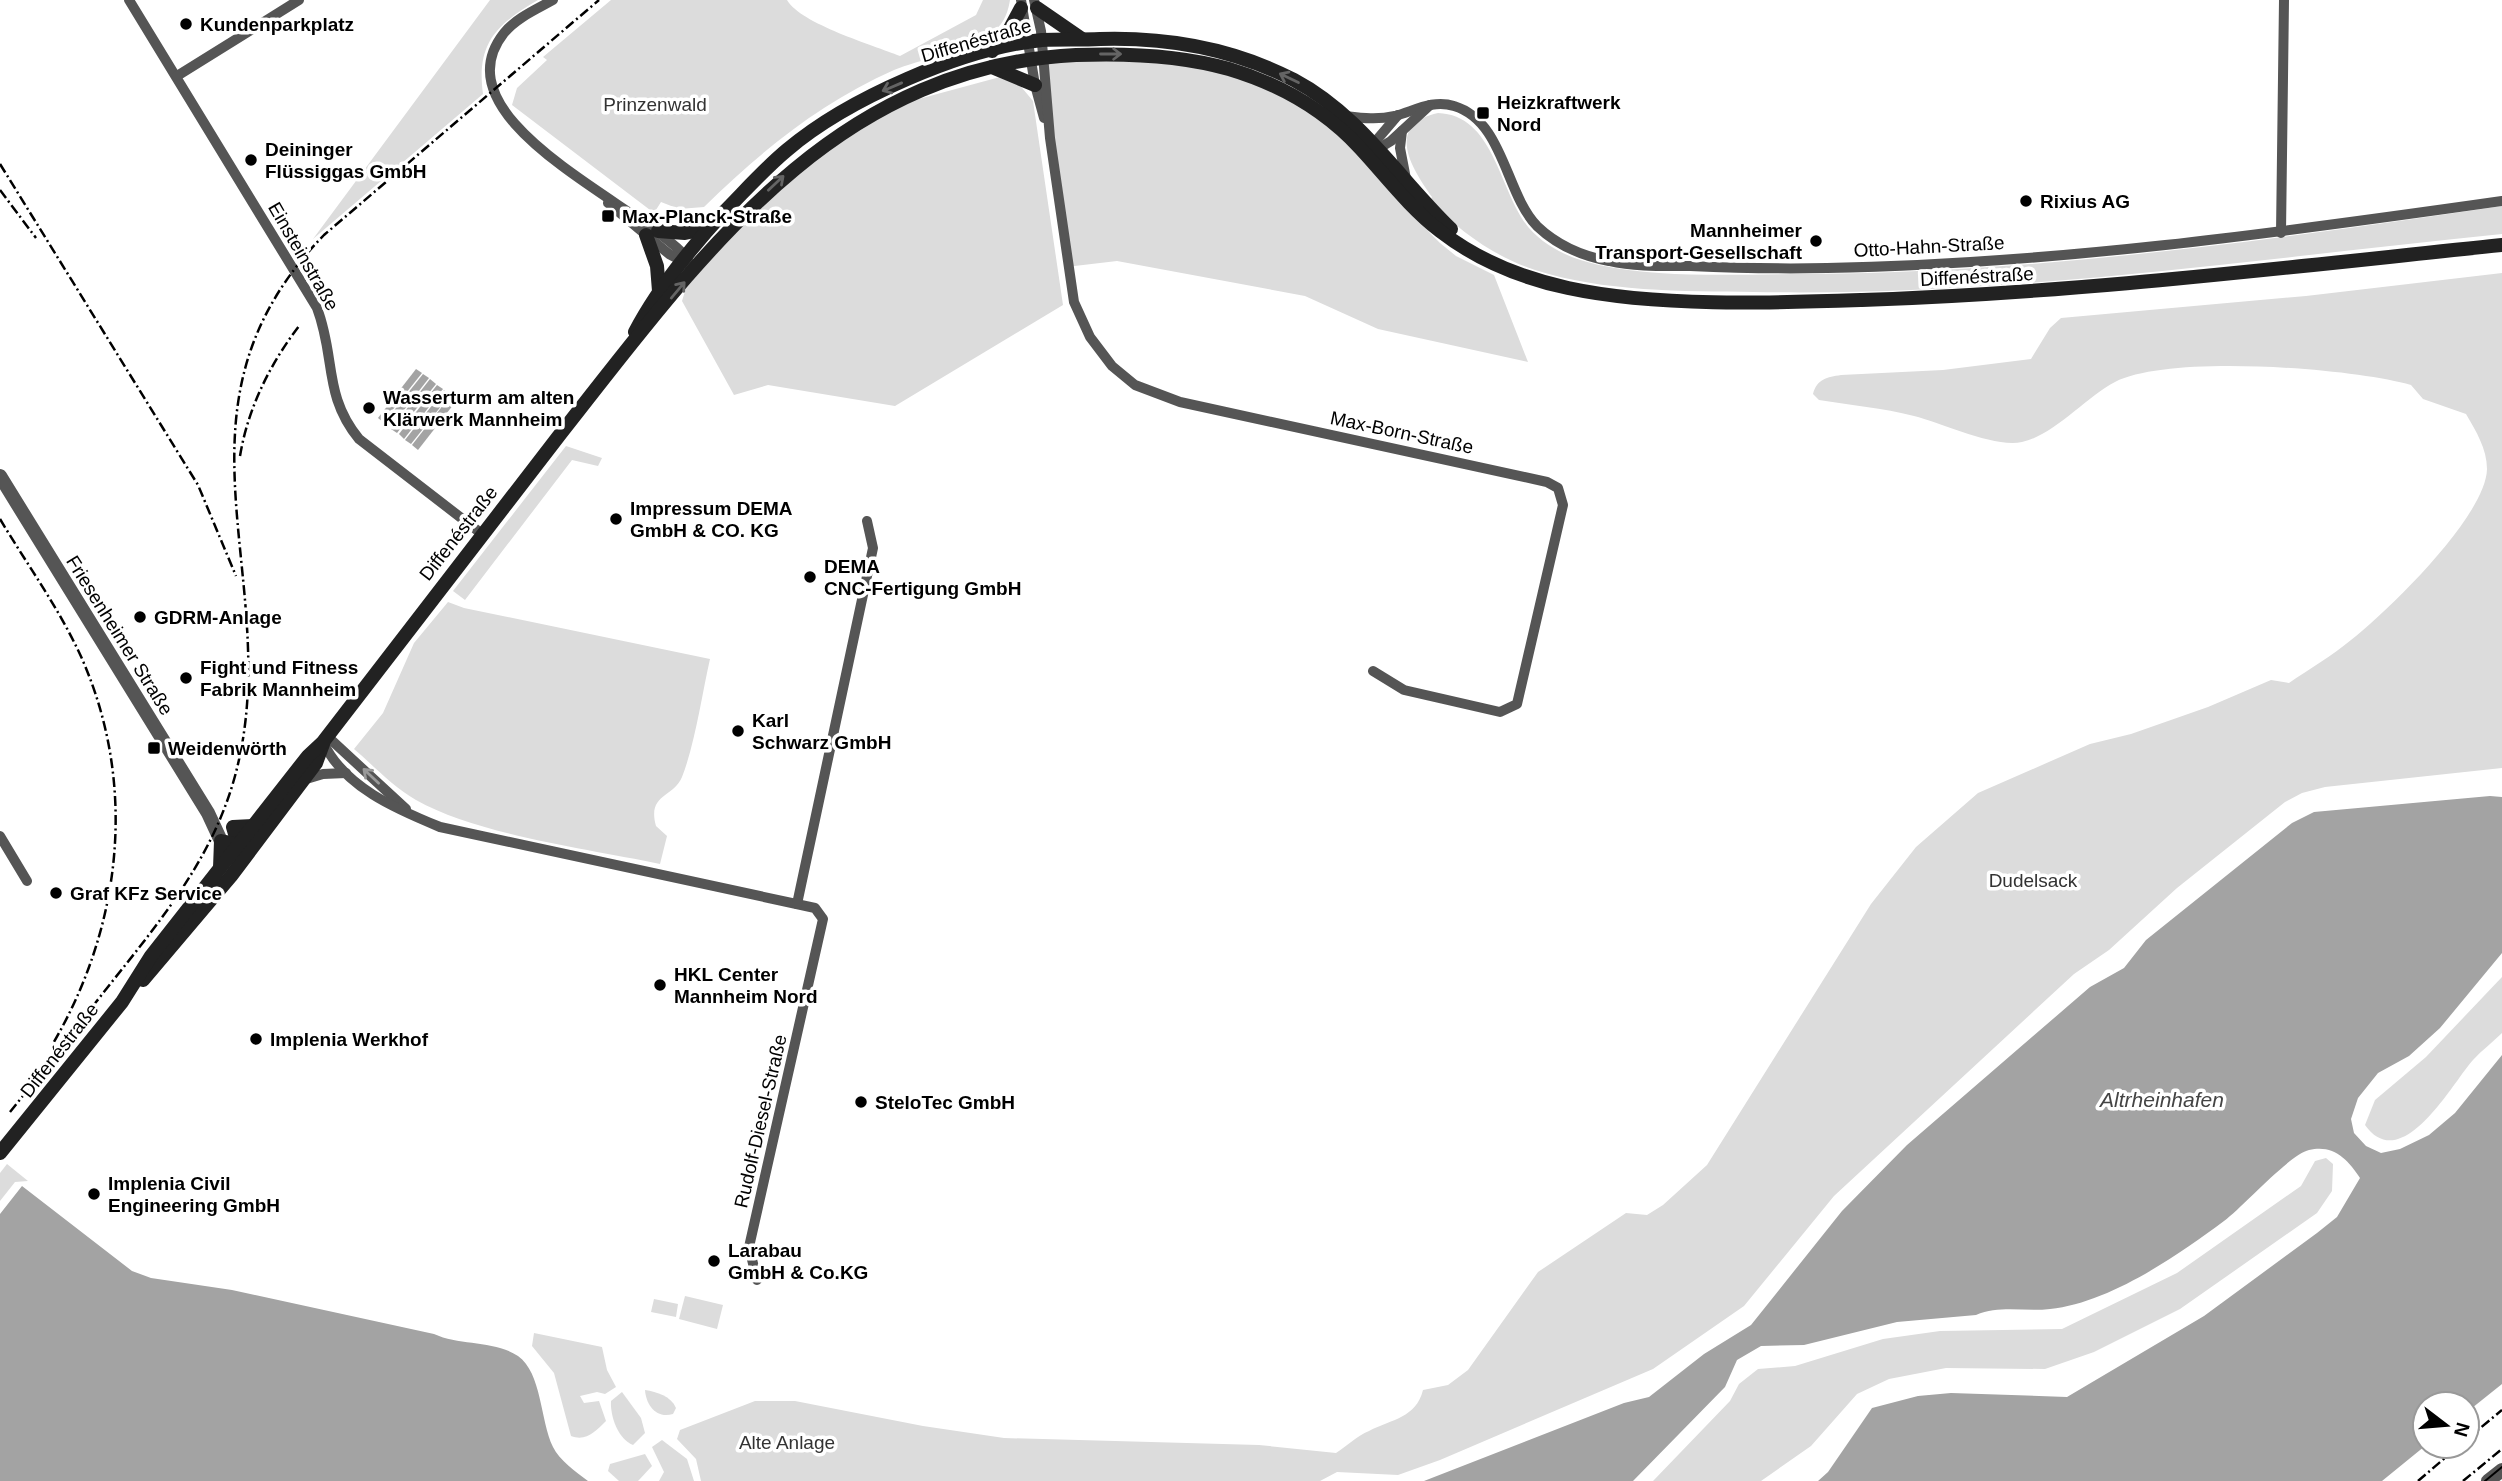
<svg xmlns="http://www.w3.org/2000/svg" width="2502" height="1481" viewBox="0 0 2502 1481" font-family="Arial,sans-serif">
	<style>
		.green { fill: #dcdcdc }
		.water { fill: #a3a3a3 }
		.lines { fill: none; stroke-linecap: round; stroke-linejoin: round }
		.minor { stroke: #555; stroke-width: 10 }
		.tertiary { stroke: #555; stroke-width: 14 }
		.secondary { stroke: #222; stroke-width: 14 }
		.tram { stroke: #000; stroke-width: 2 }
		.rail { stroke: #000; stroke-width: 2.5; stroke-dasharray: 10 3.5 2 3.5; stroke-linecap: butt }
		.oneway { stroke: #646464 }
		.oneway2 { stroke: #999 }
		.poi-dot { fill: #000; stroke: #fff; stroke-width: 2.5 }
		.labels { text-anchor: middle; stroke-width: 7; stroke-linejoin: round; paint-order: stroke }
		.poi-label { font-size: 19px; font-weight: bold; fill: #000; stroke: #fff; text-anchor: start }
		.street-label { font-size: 19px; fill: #000; stroke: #fff }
		.park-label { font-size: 19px; fill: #333; stroke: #fff }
		.water-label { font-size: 21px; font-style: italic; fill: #444; stroke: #fff }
	</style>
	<rect width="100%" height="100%" fill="#fff"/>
	<g class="green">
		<path d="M490,0H538C497,24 476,43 483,94L313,239Z"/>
		<path d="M611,0H787C801,24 873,45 900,56L976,15L983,0H1010C1007,18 1001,28 985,38C967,51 918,60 894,70C820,103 761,151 704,207L679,209L661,202L654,213L512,105L517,88L547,60L543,57Z"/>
		<path d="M1043,57C1088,59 1137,56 1182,64C1230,71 1287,93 1325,123C1368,157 1401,205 1440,243L1456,256L1494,275L1528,362L1378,329L1305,296L1117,261L1066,267Z"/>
		<path d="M1000,77L1018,83L1033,101L1063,305L895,406L768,385L734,395L682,301L686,288L727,241L806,164L904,103Z"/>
		<path d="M1438,113C1495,115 1499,192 1529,228C1548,249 1572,259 1599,265C1664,279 1744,274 1811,274C2045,272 2271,240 2502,206V234C2254,259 2004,297 1754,292C1683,291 1603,292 1535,270C1493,256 1461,232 1430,201L1432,197C1412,169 1384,125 1438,113Z"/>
		<path d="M2502,273V768L2325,787L2302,793L2285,802L2177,888L2109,950L2074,974L1834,1196L1744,1306L1653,1369L1440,1460L1398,1475L1337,1472L1320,1481H701L696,1459L677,1439L680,1430L755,1401H795L923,1426L1004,1438L1259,1445L1336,1453C1347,1446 1357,1436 1369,1431C1392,1419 1416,1418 1423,1390L1448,1385L1468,1370L1538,1272L1626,1213L1647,1215L1663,1205L1707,1165L1871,904L1916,847L1978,793L2090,744L2131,734L2208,707L2271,680L2289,683C2309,669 2332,656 2351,640C2388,611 2486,516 2487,469C2487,449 2476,431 2466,414L2423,399L2411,385C2351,368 2169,354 2115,382C2085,398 2054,435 2022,442C1994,448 1942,423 1914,416C1883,408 1850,405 1819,400L1813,394C1817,379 1827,377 1841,375L1943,370L2031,359L2050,328L2061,318L2306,296Z"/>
		<path d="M566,446L602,458L598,466L572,460L465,600L453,591Z"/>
		<path d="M448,602L464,608L710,659C702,694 695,744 682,777C673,798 647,794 656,826L667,836L660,864C588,849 478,835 416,800C393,787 374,766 354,749L383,713L414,643Z"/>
		<path d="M2502,977V1033C2493,1042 2482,1050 2473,1060C2453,1082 2402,1177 2365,1125L2375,1100L2426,1057Z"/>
		<path d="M2326,1158L2333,1164L2332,1191L2317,1213L2180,1309L2094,1352L2045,1369L1946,1368L1889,1379L1857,1394L1811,1446L1761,1481H1653L1730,1401L1739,1384L1758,1369L1795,1366L1883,1339L1940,1331L2062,1329L2177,1273L2301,1186L2315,1161Z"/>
		<path d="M7,1164L28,1181L15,1182L0,1201V1173Z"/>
		<path d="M685,1296L723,1305L717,1329L679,1319Z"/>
		<path d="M654,1299L678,1304L676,1317L651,1312Z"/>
		<path d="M534,1333L602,1347L607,1370L616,1387L605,1394L597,1392L580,1396L584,1403L599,1401L606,1421C596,1431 586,1442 571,1436L554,1373L532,1346Z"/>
		<path d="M645,1390C657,1392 671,1396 676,1408L673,1414C656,1419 646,1405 645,1390Z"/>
		<path d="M622,1392L641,1418L645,1433L633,1445C618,1439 610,1416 611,1401Z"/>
		<path d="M662,1440L687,1459L694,1481H659L664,1472L652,1447Z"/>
		<path d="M645,1454L652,1466L638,1481H619L608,1471L610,1464Z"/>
	</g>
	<g class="water">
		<path d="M416,369L422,373L383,422L378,418Z"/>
		<path d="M423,374L429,378L390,428L384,423Z"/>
		<path d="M430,379L436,384L397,433L391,429Z"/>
		<path d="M437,385L443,389L404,439L399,434Z"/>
		<path d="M444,390L450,395L411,444L405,440Z"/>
		<path d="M451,395L457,400L418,450L412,445Z"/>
		<path d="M2490,796L2502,797V953L2440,1028L2409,1056L2378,1073L2358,1098L2351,1119L2354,1133L2366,1146L2381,1153L2400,1149L2429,1135L2455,1113L2502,1055V1384L2467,1412V1404H2425V1446L2382,1481H1818L1828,1472L1872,1408L1918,1396L1951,1393L2067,1397L2204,1316L2317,1233L2337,1217L2360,1178C2348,1159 2333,1144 2309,1150C2290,1154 2243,1207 2224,1221C2177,1256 2109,1303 2050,1309C2025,1312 2000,1305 1976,1315L1897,1322L1804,1345L1761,1346L1737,1360L1725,1387L1633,1481H1424L1624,1403L1649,1397L1704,1354L1751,1325L1842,1211L1907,1145L2090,987L2124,968L2146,940L2292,823L2314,812Z"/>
		<path d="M22,1186L132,1271L151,1278L232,1290L434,1334C460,1346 494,1340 518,1356C542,1373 540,1420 553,1447C559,1460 576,1472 588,1481H0V1214Z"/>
	</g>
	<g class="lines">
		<g class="minor">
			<path d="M129,0L317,308C336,358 323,395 359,439L482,534"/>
			<path d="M553,0C537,9 516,18 504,33C434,122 645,206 688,259"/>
			<path d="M1021,0L1035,85L1044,118"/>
			<path d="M1034,0L1041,31L1050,138L1074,302L1090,337L1112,366L1135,385L1180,402L1547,482L1558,488L1563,505L1517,704L1500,712L1404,690L1373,671"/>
			<path d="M177,76L299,0"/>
			<path d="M1345,116C1362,118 1377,120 1395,116C1414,111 1433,99 1454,106C1504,121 1505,193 1537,226C1557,245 1582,256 1609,261C1635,267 1663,266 1690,266C1735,268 1781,269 1827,268C2054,264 2277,233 2502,201"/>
			<path d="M1402,131L1400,148L1406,179"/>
			<path d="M1369,149L1398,115"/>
			<path d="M1373,152L1391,141L1430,105"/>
			<path d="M608,203L669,254L686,263"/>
			<path d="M2281,233L2284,0"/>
			<path d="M328,737L406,809"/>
			<path d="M323,742C344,787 396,809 440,827L815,908L823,919L749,1247L757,1280"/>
			<path d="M303,780L323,774L346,773"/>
			<path d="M0,836L27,881"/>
			<path d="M797,904L873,548L867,521"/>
		</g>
		<g class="tertiary">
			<path d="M0,476L208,813L221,841"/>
			<path d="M2488,1481L2502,1470"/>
		</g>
		<g class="secondary">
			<path d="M1037,8L1082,39"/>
			<path d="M992,51L1007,34L1021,8"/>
			<path d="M992,67L1035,85"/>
			<path d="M658,231L685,233L709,228"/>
			<path d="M646,235L657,266L659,291"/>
			<path d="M635,332C658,288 690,249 723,213C744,192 764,169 787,150C847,99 963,48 1042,40C1061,39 1081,40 1100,39C1168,37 1234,49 1294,80C1360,115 1399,179 1451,229"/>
			<path d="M240,851L233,827L253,826"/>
			<path d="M220,868L221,841L245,846"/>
			<path d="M143,980L231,876L316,763L323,744"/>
			<path d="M0,1153L122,1002L151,956L308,756L323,742C401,640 479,538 558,437C697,261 830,67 1076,55C1127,53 1180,55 1229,69C1279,84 1324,109 1360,148C1386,176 1409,207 1440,231C1476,259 1522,278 1568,288C1656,307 1772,303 1862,300C2076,293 2289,267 2502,245"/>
		</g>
		<path class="tram" d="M2485,1481L2502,1467"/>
		<g class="rail">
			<path d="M0,164L198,485L236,576"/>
			<path d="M0,190L36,238"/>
			<path d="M240,456C248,408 270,364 299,326"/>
			<path d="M0,519C28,566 61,611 83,661C138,789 121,929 51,1047"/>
			<path d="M10,1112C44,1070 77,1026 111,983C162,919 213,857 235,776C288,580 154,410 324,235L599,0"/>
			<path d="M2467,1439L2502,1410"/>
			<path d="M2418,1481L2459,1446"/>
			<path d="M2463,1481L2502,1449"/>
		</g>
	</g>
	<defs><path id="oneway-shaft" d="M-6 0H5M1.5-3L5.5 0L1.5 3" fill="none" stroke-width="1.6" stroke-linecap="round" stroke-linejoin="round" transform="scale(1.75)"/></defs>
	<g class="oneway">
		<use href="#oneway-shaft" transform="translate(1111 54)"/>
		<use href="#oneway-shaft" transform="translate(1289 78) rotate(-154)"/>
		<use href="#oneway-shaft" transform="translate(892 87) rotate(157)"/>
		<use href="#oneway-shaft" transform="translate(776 183) rotate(-43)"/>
		<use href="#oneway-shaft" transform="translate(678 290) rotate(-50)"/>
	</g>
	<use class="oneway2" href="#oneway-shaft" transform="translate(371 776) rotate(-137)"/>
	<g class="poi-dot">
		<circle cx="186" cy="24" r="7"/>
		<rect x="1476" y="106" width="14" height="14" rx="3.5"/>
		<circle cx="251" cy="160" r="7"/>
		<circle cx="2026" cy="201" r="7"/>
		<rect x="601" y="209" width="14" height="14" rx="3.5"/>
		<circle cx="1816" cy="241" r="7"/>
		<circle cx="369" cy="408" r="7"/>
		<circle cx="616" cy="519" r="7"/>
		<circle cx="810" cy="577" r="7"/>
		<circle cx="140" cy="617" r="7"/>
		<circle cx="186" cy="678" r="7"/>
		<circle cx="738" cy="731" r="7"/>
		<rect x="147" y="741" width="14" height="14" rx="3.5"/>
		<circle cx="56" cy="893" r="7"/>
		<circle cx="660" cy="985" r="7"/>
		<circle cx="256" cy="1039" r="7"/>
		<circle cx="861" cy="1102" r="7"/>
		<circle cx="94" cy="1194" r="7"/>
		<circle cx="714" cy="1261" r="7"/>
	</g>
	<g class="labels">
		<g class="poi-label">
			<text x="200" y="31">Kundenparkplatz</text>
			<text x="1497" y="109">Heizkraftwerk<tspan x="1497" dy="22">Nord</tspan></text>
			<text x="265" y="156">Deininger<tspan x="265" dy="22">Flüssiggas GmbH</tspan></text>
			<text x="2040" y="208">Rixius AG</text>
			<text x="622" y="223">Max-Planck-Straße</text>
			<text x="1802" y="237" text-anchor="end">Mannheimer<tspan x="1802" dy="22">Transport-Gesellschaft</tspan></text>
			<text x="383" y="404">Wasserturm am alten<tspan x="383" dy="22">Klärwerk Mannheim</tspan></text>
			<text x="630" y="515">Impressum DEMA<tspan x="630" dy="22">GmbH &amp; CO. KG</tspan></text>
			<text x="824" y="573">DEMA<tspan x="824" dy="22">CNC-Fertigung GmbH</tspan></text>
			<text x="154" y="624">GDRM-Anlage</text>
			<text x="200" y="674">Fight und Fitness<tspan x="200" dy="22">Fabrik Mannheim</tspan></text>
			<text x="752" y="727">Karl<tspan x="752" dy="22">Schwarz GmbH</tspan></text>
			<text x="168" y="755">Weidenwörth</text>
			<text x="70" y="900">Graf KFz Service</text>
			<text x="674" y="981">HKL Center<tspan x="674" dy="22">Mannheim Nord</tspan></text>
			<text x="270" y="1046">Implenia Werkhof</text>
			<text x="875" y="1109">SteloTec GmbH</text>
			<text x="108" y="1190">Implenia Civil<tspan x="108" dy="22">Engineering GmbH</tspan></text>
			<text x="728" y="1257">Larabau<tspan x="728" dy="22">GmbH &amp; Co.KG</tspan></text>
		</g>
		<g class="street-label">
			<text transform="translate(976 40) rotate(-16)" y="7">Diffenéstraße</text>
			<text transform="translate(1929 246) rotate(-3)" y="7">Otto-Hahn-Straße</text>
			<text transform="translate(304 256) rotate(60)" y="7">Einsteinstraße</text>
			<text transform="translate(1977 276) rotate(-3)" y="7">Diffenéstraße</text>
			<text transform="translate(1402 432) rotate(12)" y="7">Max-Born-Straße</text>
			<text transform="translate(458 533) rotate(-52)" y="7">Diffenéstraße</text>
			<text transform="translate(120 635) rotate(58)" y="7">Friesenheimer Straße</text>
			<text transform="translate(59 1050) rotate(-52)" y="7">Diffenéstraße</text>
			<text transform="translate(760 1121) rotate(-77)" y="7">Rudolf-Diesel-Straße</text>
		</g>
		<g class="park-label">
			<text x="655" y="111">Prinzenwald</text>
			<text x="2033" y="887">Dudelsack</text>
			<text x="787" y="1449">Alte Anlage</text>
		</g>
		<g class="water-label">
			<text x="2162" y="1107">Altrheinhafen</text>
		</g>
	</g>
	<g transform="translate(2446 1425) rotate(106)"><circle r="33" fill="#ffffff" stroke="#999999" stroke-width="2"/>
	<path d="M0-5L12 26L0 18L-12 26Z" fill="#000000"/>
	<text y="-10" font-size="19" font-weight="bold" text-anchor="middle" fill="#000000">N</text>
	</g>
</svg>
